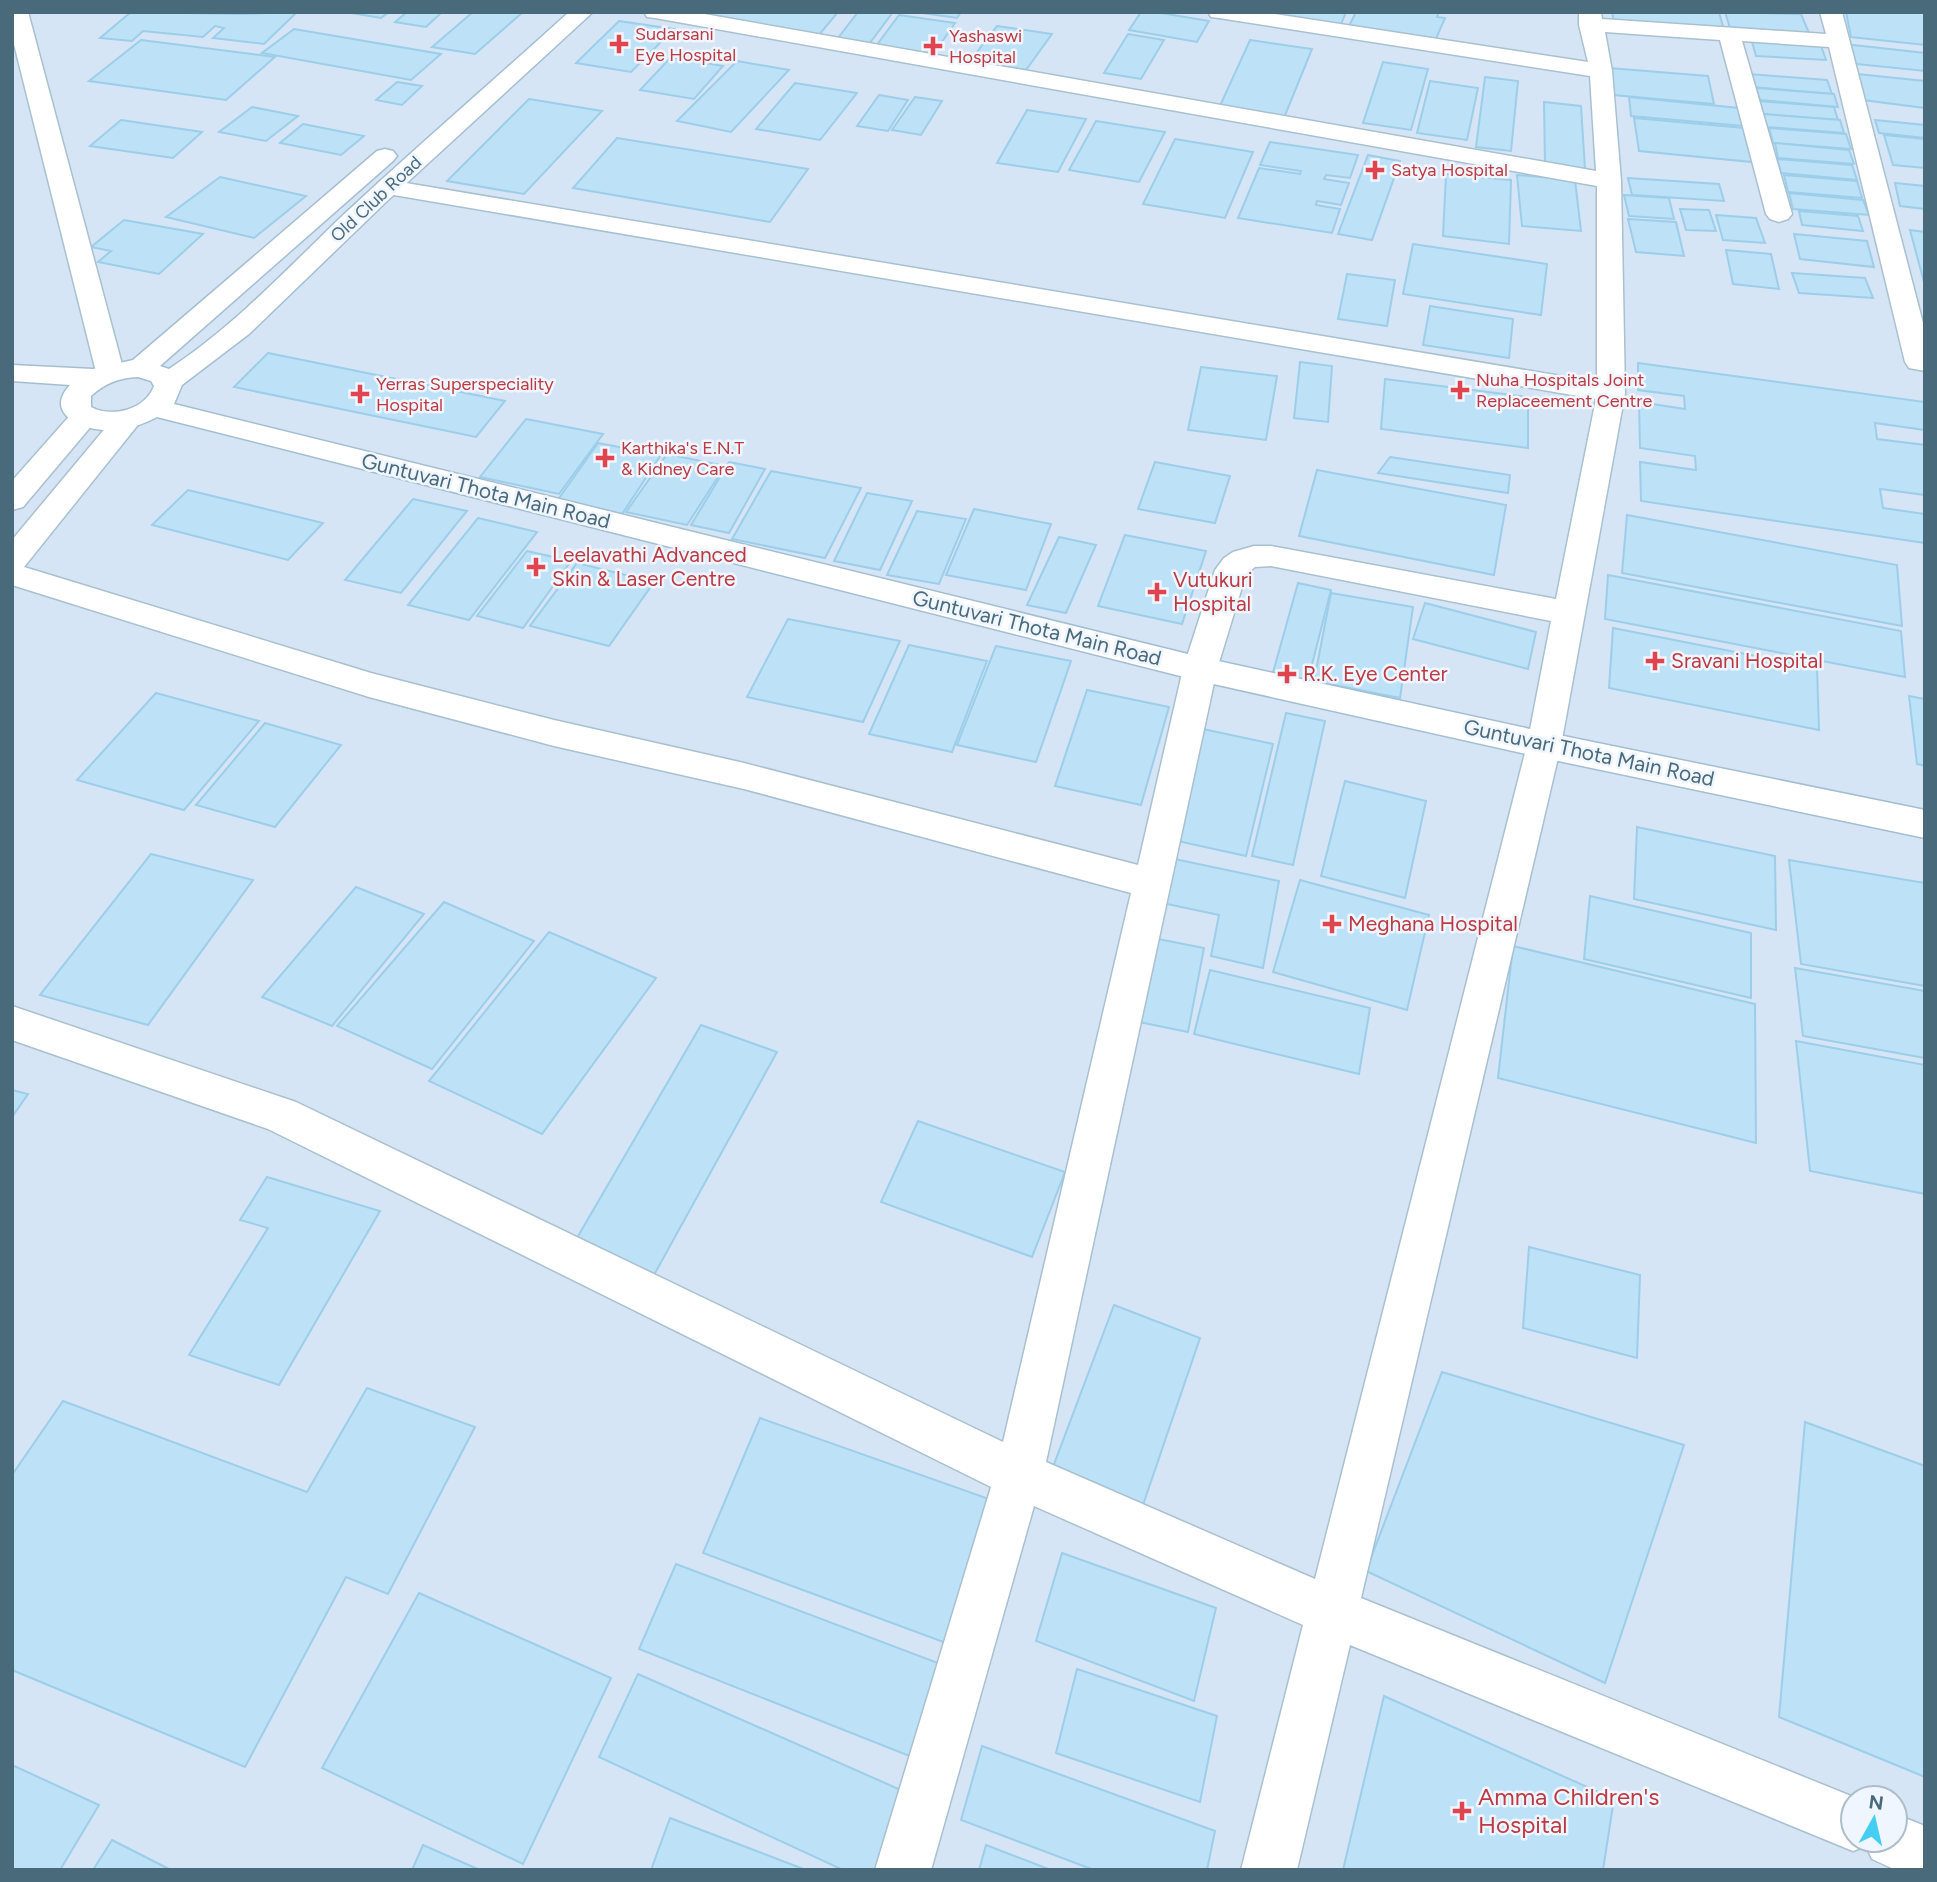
<svg xmlns="http://www.w3.org/2000/svg" width="1937" height="1882" viewBox="0 0 1937 1882" font-family="Figtree,sans-serif">
	<style>
		.residential { fill: #d5e5f6; fill-rule: evenodd }
		.building { fill: #bde1f6; stroke: #9cceea; stroke-width: 2 }
		.lines { fill: none; stroke-linecap: round; stroke-linejoin: round }
		.street-casing { stroke: #a9c0cf; stroke-width: 3 }
		.secondary-casing { stroke: #a4bed1; stroke-width: 3 }
		.street { fill: #fff; fill-rule: evenodd }
		.secondary { fill: #fff; fill-rule: evenodd }
		.health-dot { fill: #e0444e; stroke: #f0f6ff; stroke-width: 2.5 }
		.labels { text-anchor: middle; stroke-width: 5; stroke-linejoin: round; paint-order: stroke }
		.far-health-label { font-size: 18px; fill: #be3a42; stroke: #f0f6ff; text-anchor: start }
		.far-street-label { font-size: 18px; fill: #496a7b; stroke: #f0f6ff }
		.street-label { font-size: 21px; fill: #496a7b; stroke: #f0f6ff }
		.health-label { font-size: 21px; fill: #be3a42; stroke: #f0f6ff; text-anchor: start }
		.near-health-label { font-size: 24px; fill: #be3a42; stroke: #f0f6ff; text-anchor: start }
	</style>
	<rect width="100%" height="100%" fill="#e8f1fe"/>
	<path class="residential" d="M12,12H1925V1870H12ZM1853,1798H1895V1840H1853Z"/>
	<g class="building">
		<path d="M131,12L240,14L297,12L264,44L213,38L224,28L215,26L203,37L143,31L132,41L100,38Z"/>
		<path d="M345,12H389L381,18Z"/>
		<path d="M407,12H442L426,27L395,22Z"/>
		<path d="M473,12H523L475,54L432,47Z"/>
		<path d="M682,12H838L819,35Z"/>
		<path d="M858,12H893L870,43L838,38Z"/>
		<path d="M915,12H961L957,18Z"/>
		<path d="M1141,12H1155L1209,21L1197,42L1129,30Z"/>
		<path d="M1273,12H1346L1340,27L1271,17Z"/>
		<path d="M1356,12H1439L1437,17L1445,18L1435,41L1349,26Z"/>
		<path d="M1612,12H1719L1724,30L1614,22Z"/>
		<path d="M1725,12L1801,14L1809,33L1730,28Z"/>
		<path d="M1846,12H1925V45L1851,37Z"/>
		<path d="M899,15L955,23L933,55L876,46Z"/>
		<path d="M619,21L674,29L631,72L576,63Z"/>
		<path d="M997,26L1052,34L1026,70L970,61Z"/>
		<path d="M294,29L441,54L411,80L262,53Z"/>
		<path d="M1128,34L1164,40L1141,79L1104,73Z"/>
		<path d="M1751,38L1820,43L1826,60L1756,56Z"/>
		<path d="M141,40L275,57L226,100L89,81Z"/>
		<path d="M1250,40L1312,49L1284,118L1219,108Z"/>
		<path d="M1844,44L1925,53V71L1847,63Z"/>
		<path d="M671,57L723,66L694,99L640,90Z"/>
		<path d="M737,61L789,70L731,132L677,121Z"/>
		<path d="M1383,62L1428,69L1411,130L1363,123Z"/>
		<path d="M1609,68L1708,76L1714,104L1613,95Z"/>
		<path d="M1749,74L1827,80L1832,94L1752,87Z"/>
		<path d="M1857,74L1925,81V108L1863,100Z"/>
		<path d="M1485,77L1518,81L1511,151L1476,147Z"/>
		<path d="M1430,81L1478,88L1467,140L1417,133Z"/>
		<path d="M397,82L422,86L402,105L376,100Z"/>
		<path d="M795,83L857,93L820,140L756,129Z"/>
		<path d="M1756,88L1834,94L1838,107L1760,100Z"/>
		<path d="M879,95L908,100L888,131L857,126Z"/>
		<path d="M915,97L942,101L921,135L892,130Z"/>
		<path d="M1629,97L1739,108L1743,126L1631,116Z"/>
		<path d="M529,99L602,111L524,194L447,181Z"/>
		<path d="M1758,101L1834,107L1838,120L1761,114Z"/>
		<path d="M1544,102L1581,106L1585,169L1545,165Z"/>
		<path d="M252,107L298,116L266,141L219,132Z"/>
		<path d="M1027,110L1086,119L1058,172L997,163Z"/>
		<path d="M1763,114L1840,120L1844,133L1767,127Z"/>
		<path d="M1634,118L1745,128L1752,162L1639,151Z"/>
		<path d="M121,120L202,132L173,158L90,146Z"/>
		<path d="M1875,120L1925,125V138L1879,133Z"/>
		<path d="M1096,121L1165,132L1139,182L1069,170Z"/>
		<path d="M303,124L364,136L341,155L280,143Z"/>
		<path d="M1769,128L1846,134L1851,149L1773,143Z"/>
		<path d="M1884,135L1925,139V168L1893,165Z"/>
		<path d="M617,138L808,169L770,222L573,188Z"/>
		<path d="M1175,139L1253,152L1225,218L1143,204Z"/>
		<path d="M1270,142L1358,155L1350,178L1326,175L1324,179L1349,183L1341,205L1317,201L1316,205L1340,209L1332,233L1238,218L1259,168L1300,174L1301,171L1260,165Z"/>
		<path d="M1775,143L1849,150L1854,164L1778,158Z"/>
		<path d="M1368,155L1400,161L1372,240L1338,234Z"/>
		<path d="M1777,159L1852,165L1857,180L1781,173Z"/>
		<path d="M1446,174L1511,180L1509,244L1443,236Z"/>
		<path d="M1517,175L1575,180L1581,231L1522,226Z"/>
		<path d="M1784,175L1857,181L1862,198L1788,192Z"/>
		<path d="M220,177L306,196L254,238L166,217Z"/>
		<path d="M1628,178L1719,184L1724,201L1632,195Z"/>
		<path d="M1895,183L1925,186V209L1900,206Z"/>
		<path d="M1789,193L1863,200L1869,215L1793,209Z"/>
		<path d="M1624,195L1669,198L1674,219L1629,216Z"/>
		<path d="M1680,209L1709,210L1716,231L1686,230Z"/>
		<path d="M1799,211L1858,216L1863,231L1802,225Z"/>
		<path d="M1716,215L1756,218L1765,243L1723,240Z"/>
		<path d="M1628,219L1676,222L1684,256L1636,252Z"/>
		<path d="M124,220L203,234L159,274L98,262L111,251L91,247Z"/>
		<path d="M1910,230L1925,232V286Z"/>
		<path d="M1794,234L1867,241L1874,267L1800,259Z"/>
		<path d="M1413,244L1547,264L1541,315L1403,294Z"/>
		<path d="M1726,250L1771,254L1779,289L1733,284Z"/>
		<path d="M1792,273L1865,278L1873,298L1799,293Z"/>
		<path d="M1347,274L1395,280L1387,326L1338,319Z"/>
		<path d="M1430,306L1513,319L1509,358L1423,345Z"/>
		<path d="M268,353L505,401L476,437L234,387Z"/>
		<path d="M1300,362L1332,366L1328,422L1294,418Z"/>
		<path d="M1638,363L1925,402V430L1875,423L1877,439L1925,445V495L1880,489L1883,508L1925,514V543L1641,501L1640,462L1696,470L1695,456L1640,448L1639,402L1685,409L1684,396L1638,390Z"/>
		<path d="M1201,367L1277,376L1266,440L1188,430Z"/>
		<path d="M1385,379L1528,397V448L1381,429Z"/>
		<path d="M526,419L603,434L559,494L480,477Z"/>
		<path d="M598,443L661,455L622,514L557,501Z"/>
		<path d="M667,454L725,466L687,525L626,512Z"/>
		<path d="M1390,457L1510,475L1508,493L1378,473Z"/>
		<path d="M729,462L765,469L729,533L691,525Z"/>
		<path d="M1155,462L1230,476L1215,523L1138,509Z"/>
		<path d="M1317,470L1506,505L1494,575L1299,536Z"/>
		<path d="M771,471L861,488L825,558L732,539Z"/>
		<path d="M188,490L323,523L288,560L152,525Z"/>
		<path d="M867,493L912,501L880,570L834,561Z"/>
		<path d="M413,499L467,511L401,593L345,580Z"/>
		<path d="M974,509L1051,524L1026,590L946,575Z"/>
		<path d="M917,511L966,519L939,584L887,575Z"/>
		<path d="M1627,515L1897,565L1902,626L1622,573Z"/>
		<path d="M478,518L537,532L469,620L408,605Z"/>
		<path d="M1125,535L1206,551L1182,624L1098,606Z"/>
		<path d="M1059,537L1096,545L1066,613L1027,605Z"/>
		<path d="M527,551L571,561L523,628L477,616Z"/>
		<path d="M577,563L654,582L609,646L530,626Z"/>
		<path d="M1608,575L1901,631L1905,677L1605,619Z"/>
		<path d="M1298,583L1331,590L1307,684L1272,676Z"/>
		<path d="M1331,593L1413,607L1400,698L1314,681Z"/>
		<path d="M1425,603L1536,632L1528,669L1413,639Z"/>
		<path d="M788,619L900,641L863,722L747,697Z"/>
		<path d="M1613,628L1817,668L1819,730L1609,688Z"/>
		<path d="M909,645L987,661L952,752L869,734Z"/>
		<path d="M996,646L1071,661L1036,762L957,745Z"/>
		<path d="M1087,690L1169,707L1141,805L1055,786Z"/>
		<path d="M156,693L259,721L184,810L77,780Z"/>
		<path d="M1909,696L1925,699V766L1917,764Z"/>
		<path d="M1286,713L1325,721L1293,865L1252,856Z"/>
		<path d="M265,723L341,745L275,827L196,805Z"/>
		<path d="M1203,729L1273,744L1246,856L1173,840Z"/>
		<path d="M1345,781L1426,801L1405,898L1321,876Z"/>
		<path d="M1637,827L1775,856L1776,930L1634,899Z"/>
		<path d="M151,854L253,880L148,1025L40,995Z"/>
		<path d="M1165,857L1279,881L1263,968L1211,956L1219,915L1153,901Z"/>
		<path d="M1789,860L1925,883V986L1801,964Z"/>
		<path d="M1300,880L1429,915L1407,1010L1273,972Z"/>
		<path d="M356,887L424,914L332,1026L262,997Z"/>
		<path d="M1590,896L1751,933V998L1584,959Z"/>
		<path d="M444,902L534,941L432,1069L337,1026Z"/>
		<path d="M549,932L656,978L542,1134L429,1081Z"/>
		<path d="M1153,938L1204,948L1188,1032L1134,1021Z"/>
		<path d="M1513,946L1755,1004L1756,1143L1498,1078Z"/>
		<path d="M1795,968L1925,991V1058L1803,1036Z"/>
		<path d="M1210,970L1370,1008L1359,1074L1194,1034Z"/>
		<path d="M701,1025L777,1052L654,1275L574,1243Z"/>
		<path d="M1796,1041L1925,1065V1194L1810,1171Z"/>
		<path d="M12,1090L28,1094L12,1117Z"/>
		<path d="M918,1121L1065,1172L1032,1257L881,1202Z"/>
		<path d="M267,1177L380,1211L279,1385L189,1355L268,1228L240,1220Z"/>
		<path d="M1529,1247L1640,1275L1637,1358L1523,1328Z"/>
		<path d="M1114,1305L1200,1338L1143,1505L1053,1467Z"/>
		<path d="M1442,1372L1684,1445L1605,1683L1366,1571Z"/>
		<path d="M367,1388L475,1427L388,1594L346,1577L245,1767L12,1670V1475L63,1401L307,1492Z"/>
		<path d="M760,1418L992,1500L946,1643L703,1553Z"/>
		<path d="M1805,1422L1925,1466V1777L1779,1717Z"/>
		<path d="M1062,1553L1216,1608L1194,1701L1036,1641Z"/>
		<path d="M676,1564L946,1666L917,1759L639,1649Z"/>
		<path d="M419,1593L611,1678L523,1864L322,1768Z"/>
		<path d="M1077,1669L1217,1716L1200,1802L1056,1753Z"/>
		<path d="M638,1674L910,1794L884,1870H843L599,1757Z"/>
		<path d="M1384,1696L1614,1799L1603,1870H1343Z"/>
		<path d="M982,1746L1215,1831L1207,1870H1094L961,1820Z"/>
		<path d="M12,1765L99,1805L60,1870H12Z"/>
		<path d="M670,1818L806,1870H651Z"/>
		<path d="M112,1840L171,1870H93Z"/>
		<path d="M423,1845L480,1870H412Z"/>
		<path d="M986,1845L1051,1870H979Z"/>
	</g>
	<g class="lines">
		<defs>
			<g id="street">
				<path d="M12,12H28L124,372L120,378L110,380L100,378L96,372L12,36Z"/>
				<path d="M644,12H693L1596,171L1590,76L1219,18L1211,17L1208,12H1262L1588,62L1579,25V12H1601L1602,19L1826,34L1820,12H1842L1925,331V371L1909,368L1905,362L1829,47L1742,41L1792,214L1788,219L1779,222L1770,219L1766,214L1720,40L1605,32L1612,71L1621,181L1625,393L1561,745L1361,1598L1856,1798H1853V1840H1895V1814L1925,1826V1870H1896L1872,1859L1866,1846L1853,1851L1350,1645L1297,1870H1241L1303,1625L1034,1506L931,1870H875L991,1487L268,1129L12,1040V1006L296,1102L1003,1442L1131,893L744,789L554,746L369,697L12,585V540L117,414L127,411L137,414L141,420L137,426L24,567L371,673L554,720L744,763L1138,865L1183,669L1215,570L1224,558L1233,552L1254,546H1271L1556,599L1596,399L388,194L379,192L376,187L379,182L388,180L1597,382V186L655,18L647,17ZM1271,566L1551,621L1527,745L1315,1579L1046,1462L1217,669L1246,574L1255,567Z"/>
				<path d="M83,409L93,412L97,418L93,424L23,507L12,510V481L73,412Z"/>
			</g>
			<path id="secondary" d="M569,12H593L386,202L249,334L182,385L174,404L1200,657L1544,732L1925,810V838L1544,758L1200,681L157,417C144,424 129,429 115,430C89,433 41,416 70,385L12,381V365L93,369L133,360L377,151L385,149L393,151L397,156L393,161L160,366L169,369C233,327 285,271 340,218C415,148 493,81 569,12ZM138,377L151,381L154,386C145,410 112,418 91,407V396C105,383 119,378 138,377Z"/>
		</defs>
		<use href="#street" class="street-casing"/>
		<use href="#secondary" class="secondary-casing"/>
		<use href="#street" class="street"/>
		<use href="#secondary" class="secondary"/>
	</g>
	<g class="health-dot">
		<path d="M615.5 33.5h7v7h7v7h-7v7h-7v-7h-7v-7h7z"/>
		<path d="M929.5 35.5h7v7h7v7h-7v7h-7v-7h-7v-7h7z"/>
		<path d="M1371.5 159.5h7v7h7v7h-7v7h-7v-7h-7v-7h7z"/>
		<path d="M1456.5 379.5h7v7h7v7h-7v7h-7v-7h-7v-7h7z"/>
		<path d="M356.5 383.5h7v7h7v7h-7v7h-7v-7h-7v-7h7z"/>
		<path d="M601.5 447.5h7v7h7v7h-7v7h-7v-7h-7v-7h7z"/>
		<path d="M532.5 556.5h7v7h7v7h-7v7h-7v-7h-7v-7h7z"/>
		<path d="M1153.5 581.5h7v7h7v7h-7v7h-7v-7h-7v-7h7z"/>
		<path d="M1651.5 650.5h7v7h7v7h-7v7h-7v-7h-7v-7h7z"/>
		<path d="M1283.5 663.5h7v7h7v7h-7v7h-7v-7h-7v-7h7z"/>
		<path d="M1328.5 913.5h7v7h7v7h-7v7h-7v-7h-7v-7h7z"/>
		<path d="M1458.5 1800.5h7v7h7v7h-7v7h-7v-7h-7v-7h7z"/>
	</g>
	<g class="labels">
		<g class="far-health-label">
			<text x="635" y="40">Sudarsani<tspan x="635" dy="21">Eye Hospital</tspan></text>
			<text x="949" y="42">Yashaswi<tspan x="949" dy="21">Hospital</tspan></text>
			<text x="1391" y="176">Satya Hospital</text>
			<text x="1476" y="386">Nuha Hospitals Joint<tspan x="1476" dy="21">Replaceement Centre</tspan></text>
			<text x="376" y="390">Yerras Superspeciality<tspan x="376" dy="21">Hospital</tspan></text>
			<text x="621" y="454">Karthika's E.N.T<tspan x="621" dy="21">&amp; Kidney Care</tspan></text>
		</g>
		<g class="far-street-label">
			<text transform="translate(376 199) rotate(-43)" y="6">Old Club Road</text>
		</g>
		<g class="street-label">
			<text transform="translate(486 491) rotate(14)" y="7">Guntuvari Thota Main Road</text>
			<text transform="translate(1037 628) rotate(14)" y="7">Guntuvari Thota Main Road</text>
			<text transform="translate(1589 753) rotate(12)" y="7">Guntuvari Thota Main Road</text>
		</g>
		<g class="health-label">
			<text x="552" y="562">Leelavathi Advanced<tspan x="552" dy="24">Skin &amp; Laser Centre</tspan></text>
			<text x="1173" y="587">Vutukuri<tspan x="1173" dy="24">Hospital</tspan></text>
			<text x="1671" y="668">Sravani Hospital</text>
			<text x="1303" y="681">R.K. Eye Center</text>
			<text x="1348" y="931">Meghana Hospital</text>
		</g>
		<g class="near-health-label">
			<text x="1478" y="1805">Amma Children's<tspan x="1478" dy="28">Hospital</tspan></text>
		</g>
	</g>
	<rect width="1937" height="1882" fill="none" stroke="#496a7b" stroke-width="28"/>
	<g transform="translate(1874 1819) rotate(8)"><circle r="33" fill="#f0f6ff" stroke="#adbeca" stroke-width="2"/>
	<path d="M0-5L12 26L0 18L-12 26Z" fill="#44cef1"/>
	<text y="-10" font-size="19" font-weight="bold" text-anchor="middle" fill="#496a7b">N</text>
	</g>
</svg>
